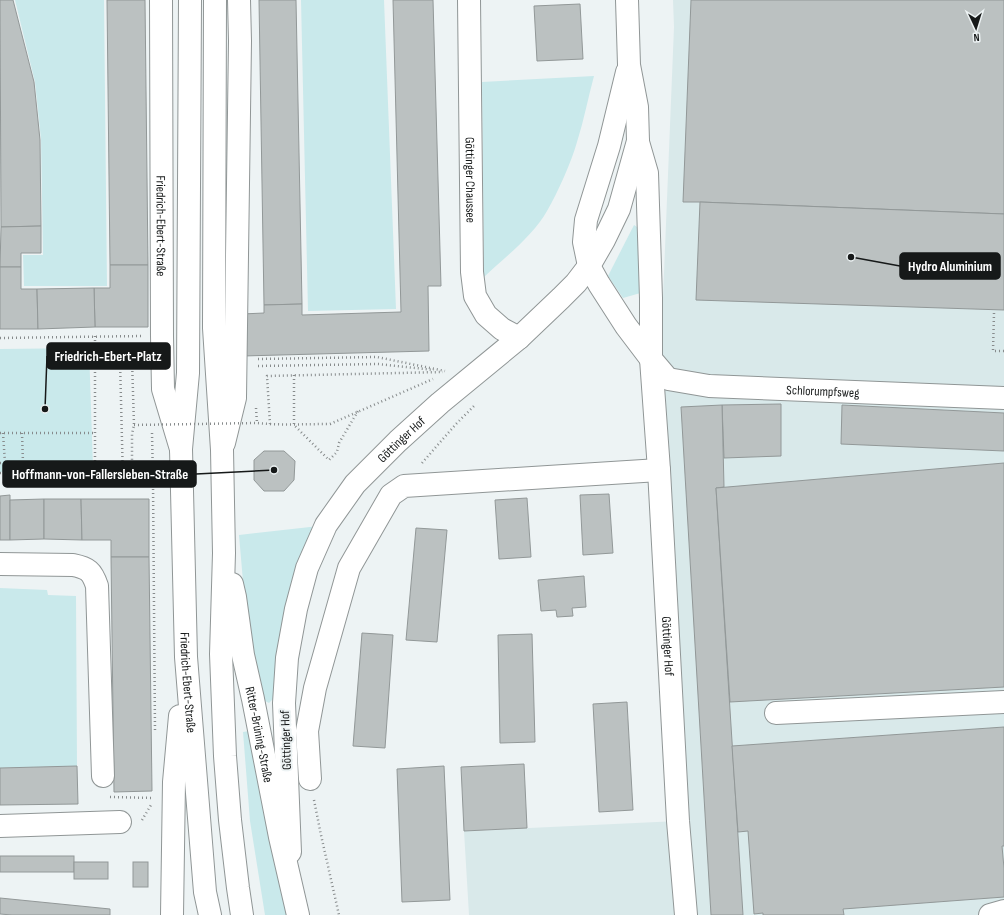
<svg xmlns="http://www.w3.org/2000/svg" width="1004" height="915" viewBox="0 0 1004 915" font-family="'Sofia Sans Condensed',sans-serif">
	<style>
		.built { fill: #d9e9ea }
		.green { fill: #c9e9eb }
		.building { fill: #bbc1c1; stroke: #929898 }
		.lines { fill: none; stroke-linecap: round; stroke-linejoin: round }
		.minor-casing { stroke: #909696; stroke-width: 24 }
		.major-casing { stroke: #909696; stroke-width: 24 }
		.path { stroke: #878b8c; stroke-width: 2.5; stroke-dasharray: 1 3; stroke-linecap: butt }
		.minor { stroke: #fff; stroke-width: 22 }
		.major { stroke: #fff; stroke-width: 22 }
		.path-bridge { stroke: #878b8c; stroke-width: 2.5; stroke-dasharray: 1 3; stroke-linecap: butt }
		.labels { text-anchor: middle; stroke-width: 4; stroke-linejoin: round; paint-order: stroke }
		.street-label { font-size: 13px; fill: #161919; stroke: #edf3f4 }
		.leader { fill: none; stroke: #161919; stroke-width: 1.5 }
		.callout-dot { fill: #161919; stroke: #edf3f4; stroke-width: 1.5 }
		.callout { fill: #161919; stroke: #161919; stroke-width: 1.5 }
		.callout-label { font-size: 14px; text-anchor: middle; font-weight: bold; fill: #fff }
	</style>
	<rect width="100%" height="100%" fill="#edf3f4"/>
	<path class="built" d="M673,0H1004V915H469L464,831L678,821L661,347L674,27Z"/>
	<g class="green">
		<path d="M15,0H104L107,286H24L23,255H43L41,139L35,82Z"/>
		<path d="M301,0H384L396,309L308,311Z"/>
		<path d="M594,76C588,98 584,120 577,142C571,163 558,192 547,211C533,236 504,258 484,277L482,82Z"/>
		<path d="M634,225L643,231L644,292L623,298L608,276Z"/>
		<path d="M89,348L93,468L0,472V349Z"/>
		<path d="M319,526L275,697L269,703L261,699L244,593L239,535Z"/>
		<path d="M0,588L47,590L48,595L76,596L77,766L0,768Z"/>
		<path d="M249,731L289,915H265L250,821L243,732Z"/>
	</g>
	<g class="building">
		<path d="M0,0H13L34,82L40,140L41,226L1,227Z"/>
		<path d="M107,0H145L148,265H110Z"/>
		<path d="M259,0H296L302,304L264,305Z"/>
		<path d="M393,0H433L441,286H428L429,351L243,356L242,314L264,313V305L302,304V315L401,312Z"/>
		<path d="M691,0H1004V214L700,202H683Z"/>
		<path d="M580,4L583,59L537,61L534,6Z"/>
		<path d="M700,202L1004,214V310L696,300Z"/>
		<path d="M41,226V253H21V267H0L1,227Z"/>
		<path d="M110,265H148V327H95L94,288H110Z"/>
		<path d="M0,267H21V289H37L38,329H0Z"/>
		<path d="M94,288L95,327L38,329L37,289Z"/>
		<path d="M781,404V456L724,458L722,405Z"/>
		<path d="M722,405L724,487L716,488L743,915H711L681,407Z"/>
		<path d="M842,405L1004,413V451L841,444Z"/>
		<path d="M264,451H284L295,461L294,480L284,491H264L254,480V460Z"/>
		<path d="M1004,463V687L730,702L716,488Z"/>
		<path d="M609,494L613,553L583,555L580,495Z"/>
		<path d="M10,495V540H0V496Z"/>
		<path d="M527,498L531,557L499,559L495,500Z"/>
		<path d="M44,499V539L10,540V500Z"/>
		<path d="M44,499H81L82,540L44,539Z"/>
		<path d="M81,499H149V557H111V540H82Z"/>
		<path d="M416,528L447,530L437,642L406,640Z"/>
		<path d="M111,557H149L152,791L114,792Z"/>
		<path d="M584,576L586,607L572,608L573,616L557,617L556,610L541,611L538,580Z"/>
		<path d="M362,633L393,635L385,748L353,746Z"/>
		<path d="M532,634L535,742L500,743L498,635Z"/>
		<path d="M627,702L633,810L599,812L593,704Z"/>
		<path d="M1004,727V846H1002L1004,868V897L843,909L844,915H763V913L754,914L748,831L738,832L732,746Z"/>
		<path d="M524,764L527,828L464,831L461,767Z"/>
		<path d="M77,766L78,804L0,805V768Z"/>
		<path d="M444,766L450,900L402,902L397,769Z"/>
		<rect x="0" y="856" width="74" height="16"/>
		<rect x="74" y="862" width="34" height="17"/>
		<rect x="133" y="862" width="15" height="25"/>
		<path d="M0,898L110,909V915H12L0,914Z"/>
	</g>
	<g class="lines">
		<defs>
			<g id="minor">
				<path id="s1" d="M161,0L162,336L163,389L181,449"/>
				<path id="s2" d="M469,0L472,272L475,296L486,315L502,329L519,338"/>
				<path id="s3" d="M627,72L609,146L586,220L584,242L589,266L599,284L626,326L651,359L668,379L709,386L1004,398"/>
				<path id="s4" d="M638,142L647,173L648,205L651,298V359L659,470L678,821L686,915"/>
				<path d="M224,443L235,398L240,41L239,0"/>
				<path d="M0,564L73,565C88,568 92,571 97,586L103,776"/>
				<path d="M776,713L1004,702"/>
				<path d="M310,779L307,731L315,688L349,568L391,495L404,486L659,470"/>
				<path d="M0,826L120,822"/>
				<path id="s5" d="M290,852L284,703L287,658L296,609L307,568L326,525L355,484L398,441L440,403L519,338L561,298L576,283L589,266L604,240L619,209L638,141L637,107L629,65L627,0"/>
				<path d="M990,915L1004,911"/>
			</g>
			<g id="major">
				<path id="s6" d="M190,0L188,373L181,449L186,657L205,892L210,915"/>
				<path d="M215,0L214,328L222,450L224,553L221,654L225,756L230,820L238,888L242,915"/>
				<path id="s7" d="M232,584L235,597L243,655L253,699L280,837L298,915"/>
				<path d="M172,915L174,782L180,716"/>
			</g>
		</defs>
		<use href="#minor" class="minor-casing"/>
		<use href="#major" class="major-casing"/>
		<g class="path">
			<path d="M994,313L993,351H1004"/>
			<path d="M95,336V471"/>
			<path d="M0,338L142,336"/>
			<path d="M258,359L377,357L445,371"/>
			<path d="M258,366L378,364L434,370"/>
			<path d="M294,375V425L329,460L337,452L339,443L358,411"/>
			<path d="M256,408L257,423L270,424L267,376L443,372"/>
			<path d="M270,424C290,425 309,424 330,424L433,379"/>
			<path d="M0,433H95"/>
			<path d="M3,433L5,463"/>
			<path d="M152,433L153,480L155,732"/>
			<path d="M0,463H23L22,433"/>
			<path d="M422,463L456,424L475,405"/>
			<path d="M123,467H132"/>
			<path d="M0,473L95,471L123,481L153,480"/>
			<path d="M123,481L120,360H132L134,425L132,434V481"/>
			<path d="M110,797L153,798"/>
			<path d="M314,800L321,835L339,915"/>
			<path d="M142,820L151,805"/>
		</g>
		<use href="#minor" class="minor"/>
		<use href="#major" class="major"/>
		<path class="path-bridge" d="M134,425L257,423"/>
	</g>
	<g class="labels">
		<g class="street-label">
			<text dy="5" stroke="none"><textPath href="#s2" startOffset="180">Göttinger Chaussee</textPath></text>
			<text dy="5" stroke="none"><textPath href="#s1" startOffset="226">Friedrich-Ebert-Straße</textPath></text>
			<text dy="5" stroke="none"><textPath href="#s3" startOffset="494">Schlorumpfsweg</textPath></text>
			<text dy="5" stroke="none"><textPath href="#s5" startOffset="448">Göttinger Hof</textPath></text>
			<text dy="5" stroke="none"><textPath href="#s4" startOffset="506">Göttinger Hof</textPath></text>
			<text dy="5" stroke="none"><textPath href="#s6" startOffset="683">Friedrich-Ebert-Straße</textPath></text>
			<text dy="5" stroke="none"><textPath href="#s7" startOffset="153">Ritter-Brüning-Straße</textPath></text>
			<text transform="translate(285 740) rotate(-92)" y="5">Göttinger Hof</text>
		</g>
	</g>
	<path class="leader" d="M851 257L900 266M45 409L47 356M274 470L196 474"/>
	<g class="callout-dot">
		<circle cx="851" cy="257" r="4"/>
		<circle cx="45" cy="409" r="4"/>
		<circle cx="274" cy="470" r="4"/>
	</g>
	<g class="callout">
		<rect x="900" y="253" width="100" height="26" rx="4"/>
		<rect x="47" y="343" width="123" height="26" rx="4"/>
		<rect x="3" y="461" width="193" height="26" rx="4"/>
	</g>
	<g class="callout-label">
		<text x="950" y="271">Hydro Aluminium</text>
		<text x="108" y="361">Friedrich-Ebert-Platz</text>
		<text x="100" y="479">Hoffmann-von-Fallersleben-Straße</text>
	</g>
	<g transform="translate(976 28) rotate(176)" stroke="#edf3f4" stroke-width="3" paint-order="stroke">
	<path d="M0-3L7 15L0 10L-7 15Z" fill="#161919"/>
	<text y="-6" font-size="11" font-weight="bold" text-anchor="middle" fill="#161919">N</text>
	</g>
</svg>
